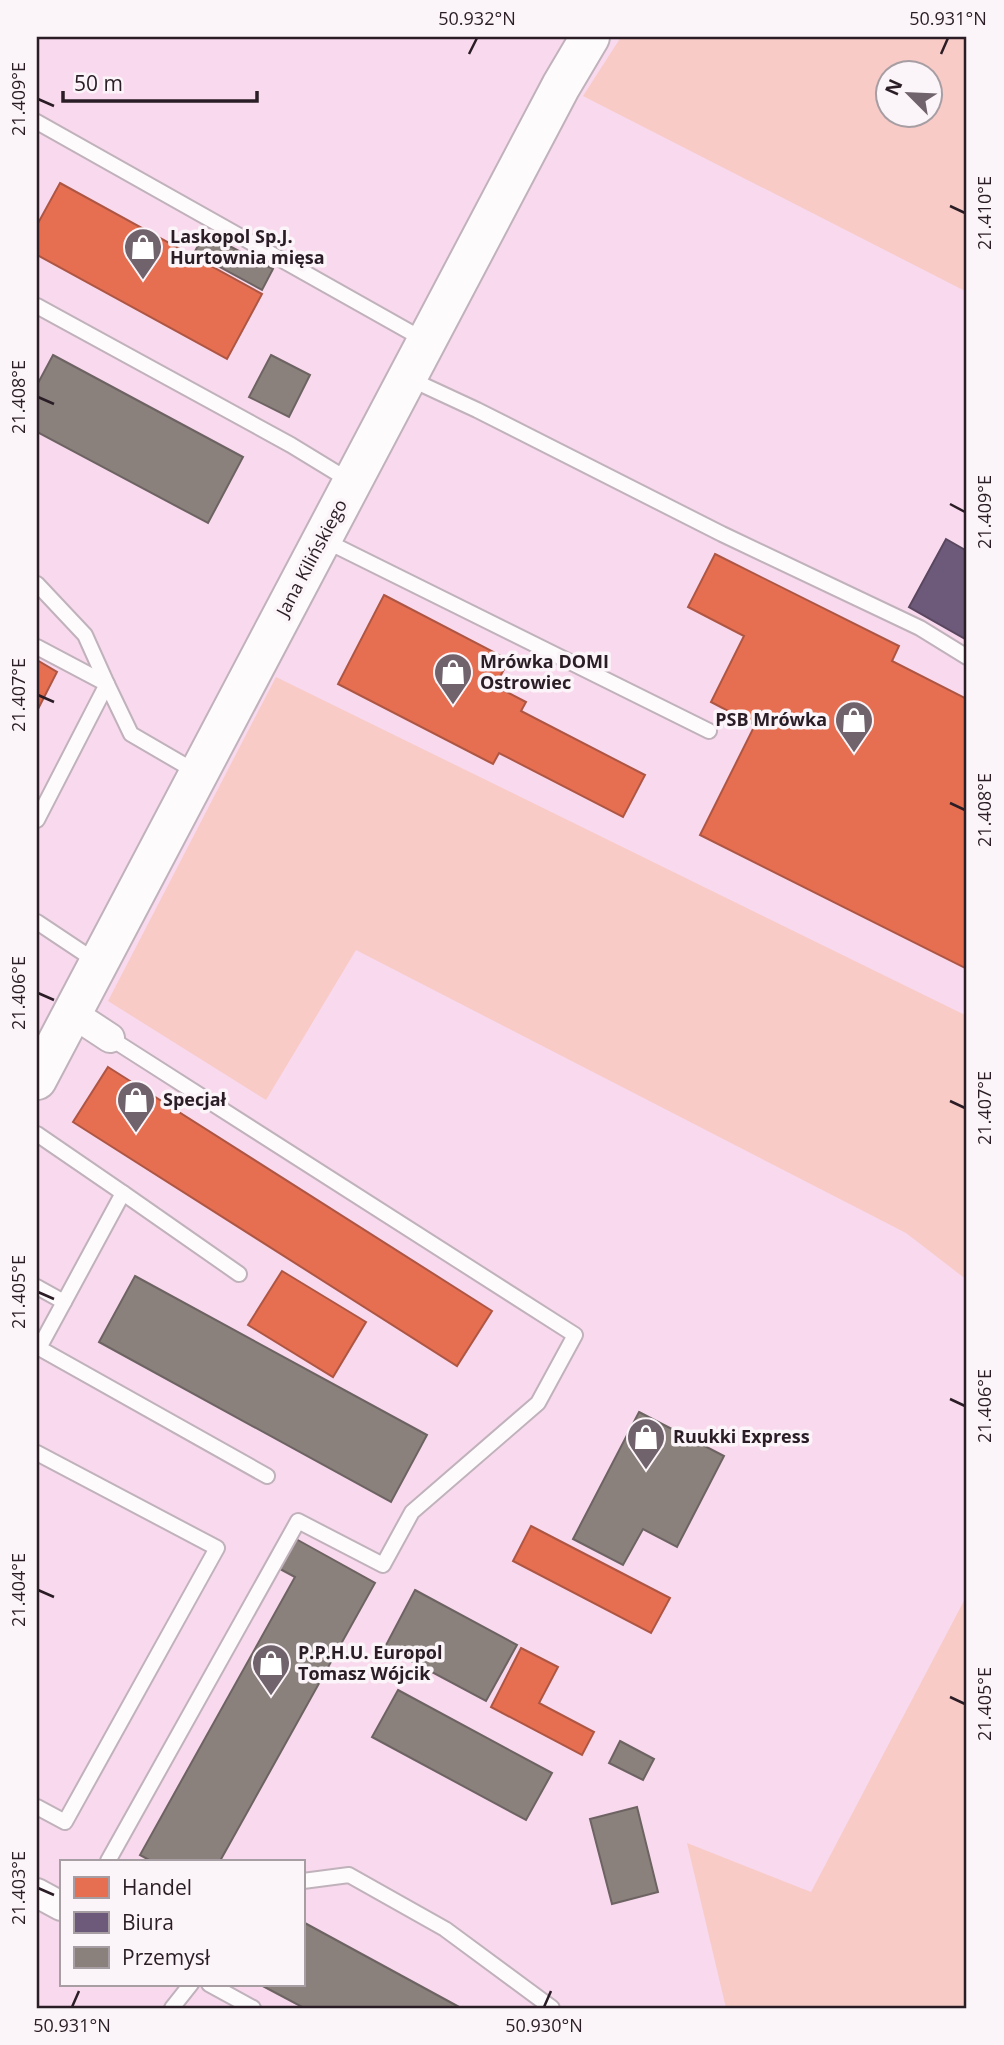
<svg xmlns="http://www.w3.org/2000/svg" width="1004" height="2045" viewBox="0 0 1004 2045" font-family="'Open Sans',sans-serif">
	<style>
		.built { fill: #f9d9ed; fill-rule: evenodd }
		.green { fill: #f8cbc7; fill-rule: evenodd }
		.shops { fill: #e76f51; stroke: #ae5644; stroke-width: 2 }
		.offices { fill: #6d597a; stroke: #594760; stroke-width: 2 }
		.industry { fill: #8a817c; stroke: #6d6362; stroke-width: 2 }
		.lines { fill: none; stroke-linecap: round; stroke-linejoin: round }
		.lane-casing { stroke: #c0b2bb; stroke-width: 18 }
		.street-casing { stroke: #c0b2bb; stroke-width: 32 }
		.secondary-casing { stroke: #c0b2bb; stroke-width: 42 }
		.lane { stroke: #fefbfd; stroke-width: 14 }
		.street { stroke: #fefbfd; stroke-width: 28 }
		.secondary { stroke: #fefbfd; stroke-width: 38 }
		.ticks { fill: none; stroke: #2a1d25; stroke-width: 2.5 }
		.labels { text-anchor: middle; stroke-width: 7; stroke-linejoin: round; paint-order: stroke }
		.poi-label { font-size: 18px; font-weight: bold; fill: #2a1d25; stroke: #fbf4f8; text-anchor: start }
		.street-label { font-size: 18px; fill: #2a1d25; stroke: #fbf4f8 }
		.neatline { fill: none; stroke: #2a1d25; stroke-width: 2.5 }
		.ticks-label { font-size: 18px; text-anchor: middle; fill: #2a1d25 }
	</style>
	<rect width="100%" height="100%" fill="#f6e5f0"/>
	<path class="built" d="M37,37H967V2008H37ZM888,74H930V116H888ZM61,1861H303V1984H61Z"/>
	<g class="green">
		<path d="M621,37H967V292L583,96ZM888,74H930V116H888Z"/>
		<path d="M276,677L967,1016V1280L906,1233L356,950L266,1100L108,1001Z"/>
		<path d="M967,1595V2008H726L687,1843L811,1892Z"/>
	</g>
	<g class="shops">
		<path d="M60,183L262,294L227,359L37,255V225Z"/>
		<path d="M715,554L899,646L892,661L967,699V969L700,835L755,725L711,702L744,636L688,607Z"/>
		<path d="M384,595L509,660L495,686L526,702L521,711L645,775L623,817L499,753L493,764L338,684Z"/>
		<path d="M37,660L57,672L37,711Z"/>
		<path d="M108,1067L492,1311L457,1366L73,1122Z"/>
		<path d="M282,1271L366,1322L333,1377L248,1325Z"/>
		<path d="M531,1526L670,1598L651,1633L513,1561Z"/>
		<path d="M521,1648L558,1667L539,1703L594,1732L582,1755L491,1707Z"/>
	</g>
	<path class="offices" d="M946,539L967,551V640L909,607Z"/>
	<g class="industry">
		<path d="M205,233L273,269L262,290L194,253Z"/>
		<path d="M53,355L243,457L208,523L37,432V385Z"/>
		<path d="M271,355L310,375L289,417L249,397Z"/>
		<path d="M135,1276L427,1435L391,1502L99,1342Z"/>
		<path d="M639,1412L724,1456L677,1547L643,1529L623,1565L573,1539Z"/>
		<path d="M296,1539L375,1583L220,1861H151L140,1855L295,1577L280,1569Z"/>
		<path d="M415,1590L517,1645L486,1701L385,1647Z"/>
		<path d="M398,1690L552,1773L526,1820L372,1737Z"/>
		<path d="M620,1741L654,1759L643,1780L609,1763Z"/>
		<path d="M637,1807L658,1892L612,1904L590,1819Z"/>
		<path d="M303,1922L461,2008H304L259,1984H303Z"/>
	</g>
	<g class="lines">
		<defs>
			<g id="lane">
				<path d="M37,122L426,341"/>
				<path d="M37,306L291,445L350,481"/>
				<path d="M408,378L477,410L722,534L920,628L967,657"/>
				<path d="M324,540L709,731"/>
				<path d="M37,584L85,635L107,684L37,820"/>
				<path d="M37,647L107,684L131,734L198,773"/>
				<path d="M37,922L97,962"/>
				<path d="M37,1134L123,1193L64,1302L37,1287"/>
				<path d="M123,1193L239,1274"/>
				<path d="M64,1302L39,1348L267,1476"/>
				<path d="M37,1453L217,1548L65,1822L37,1807"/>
				<path d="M108,1861L298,1521L383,1565L412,1512L538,1403L575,1335L110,1038"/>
				<path d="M303,1881L349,1875L445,1929L552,2008"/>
				<path d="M209,1984L253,2008"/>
				<path d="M172,2008L191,1984"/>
			</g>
			<g id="street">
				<path d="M72,1013L110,1038"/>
				<path d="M37,1893L61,1906"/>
			</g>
			<path id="secondary" d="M37,1080L561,86L590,37"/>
		</defs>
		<use href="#lane" class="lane-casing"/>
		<use href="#street" class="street-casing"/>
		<use href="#secondary" class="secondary-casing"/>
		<use href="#lane" class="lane"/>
		<use href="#street" class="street"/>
		<use href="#secondary" class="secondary"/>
	</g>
	<path class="ticks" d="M469,54L477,38M941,54L948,38M38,99L54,106M950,206L965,213M38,397L54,404M950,504L965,512M38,695L54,702M950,803L965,810M38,993L54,1000M950,1101L965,1108M38,1292L54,1299M950,1399L965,1406M38,1590L54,1597M950,1697L965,1704M38,1888L54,1895M72,2007L79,1991M544,2007L551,1991"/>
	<defs>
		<symbol id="shop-pin" viewBox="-11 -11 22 30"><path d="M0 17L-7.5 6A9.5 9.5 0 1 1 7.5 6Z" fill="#71636c" stroke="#fbf4f8"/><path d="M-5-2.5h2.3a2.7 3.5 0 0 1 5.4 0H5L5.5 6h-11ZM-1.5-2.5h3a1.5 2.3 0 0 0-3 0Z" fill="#fff"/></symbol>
	</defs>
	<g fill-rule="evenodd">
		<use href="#shop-pin" x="121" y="225" width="44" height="60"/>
		<use href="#shop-pin" x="431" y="650" width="44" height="60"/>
		<use href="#shop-pin" x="832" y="698" width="44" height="60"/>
		<use href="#shop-pin" x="114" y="1078" width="44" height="60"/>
		<use href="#shop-pin" x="624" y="1415" width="44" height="60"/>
		<use href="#shop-pin" x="249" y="1641" width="44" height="60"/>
	</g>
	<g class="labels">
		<g class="poi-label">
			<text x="170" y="243">Laskopol Sp.J.<tspan x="170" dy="21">Hurtownia mięsa</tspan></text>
			<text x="480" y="668">Mrówka DOMI<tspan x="480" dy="21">Ostrowiec</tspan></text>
			<text x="827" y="726" text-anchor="end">PSB Mrówka</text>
			<text x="163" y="1106">Specjał</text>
			<text x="673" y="1443">Ruukki Express</text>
			<text x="298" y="1659">P.P.H.U. Europol<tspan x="298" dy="21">Tomasz Wójcik</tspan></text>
		</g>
		<g class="street-label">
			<text transform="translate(312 558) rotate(-62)" y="6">Jana Kilińskiego</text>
		</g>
	</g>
	<rect width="1004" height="2045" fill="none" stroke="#fbf4f8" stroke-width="77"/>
	<rect x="60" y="1860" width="245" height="126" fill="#fbf4f8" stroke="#a79ea4" stroke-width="2"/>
	<rect x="74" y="1877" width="35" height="21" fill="#e76f51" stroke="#a79ea4" stroke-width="2"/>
	<text x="122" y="1895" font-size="21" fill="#2a1d25">Handel</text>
	<rect x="74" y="1912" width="35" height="21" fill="#6d597a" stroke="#a79ea4" stroke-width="2"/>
	<text x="122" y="1930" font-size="21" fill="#2a1d25">Biura</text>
	<rect x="74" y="1947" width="35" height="21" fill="#8a817c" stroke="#a79ea4" stroke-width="2"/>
	<text x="122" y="1965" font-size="21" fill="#2a1d25">Przemysł</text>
	<g transform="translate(909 94) rotate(294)"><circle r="33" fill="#fbf4f8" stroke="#a79ea4" stroke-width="2"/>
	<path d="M0-5L12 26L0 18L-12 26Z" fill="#71636c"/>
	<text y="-10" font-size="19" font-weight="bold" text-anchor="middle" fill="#2a1d25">N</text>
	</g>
	<path d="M63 91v10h194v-10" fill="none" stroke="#2a1d25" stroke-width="3.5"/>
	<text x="74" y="91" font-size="21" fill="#2a1d25" stroke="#fbf4f8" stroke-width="5" paint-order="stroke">50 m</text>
	<rect x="38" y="38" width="927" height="1969" class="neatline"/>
	<g class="ticks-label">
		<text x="477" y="25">50.932°N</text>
		<text x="948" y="25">50.931°N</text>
		<text transform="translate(19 99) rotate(-90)" y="6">21.409°E</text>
		<text transform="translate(985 213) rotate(-90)" y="6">21.410°E</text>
		<text transform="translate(19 397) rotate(-90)" y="6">21.408°E</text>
		<text transform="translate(985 512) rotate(-90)" y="6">21.409°E</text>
		<text transform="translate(19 695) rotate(-90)" y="6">21.407°E</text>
		<text transform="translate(985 810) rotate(-90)" y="6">21.408°E</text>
		<text transform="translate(19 993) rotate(-90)" y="6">21.406°E</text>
		<text transform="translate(985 1108) rotate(-90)" y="6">21.407°E</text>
		<text transform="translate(19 1292) rotate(-90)" y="6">21.405°E</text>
		<text transform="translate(985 1406) rotate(-90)" y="6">21.406°E</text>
		<text transform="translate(19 1590) rotate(-90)" y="6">21.404°E</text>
		<text transform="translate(985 1704) rotate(-90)" y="6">21.405°E</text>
		<text transform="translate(19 1888) rotate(-90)" y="6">21.403°E</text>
		<text x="72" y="2032">50.931°N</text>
		<text x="544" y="2032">50.930°N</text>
	</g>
</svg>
